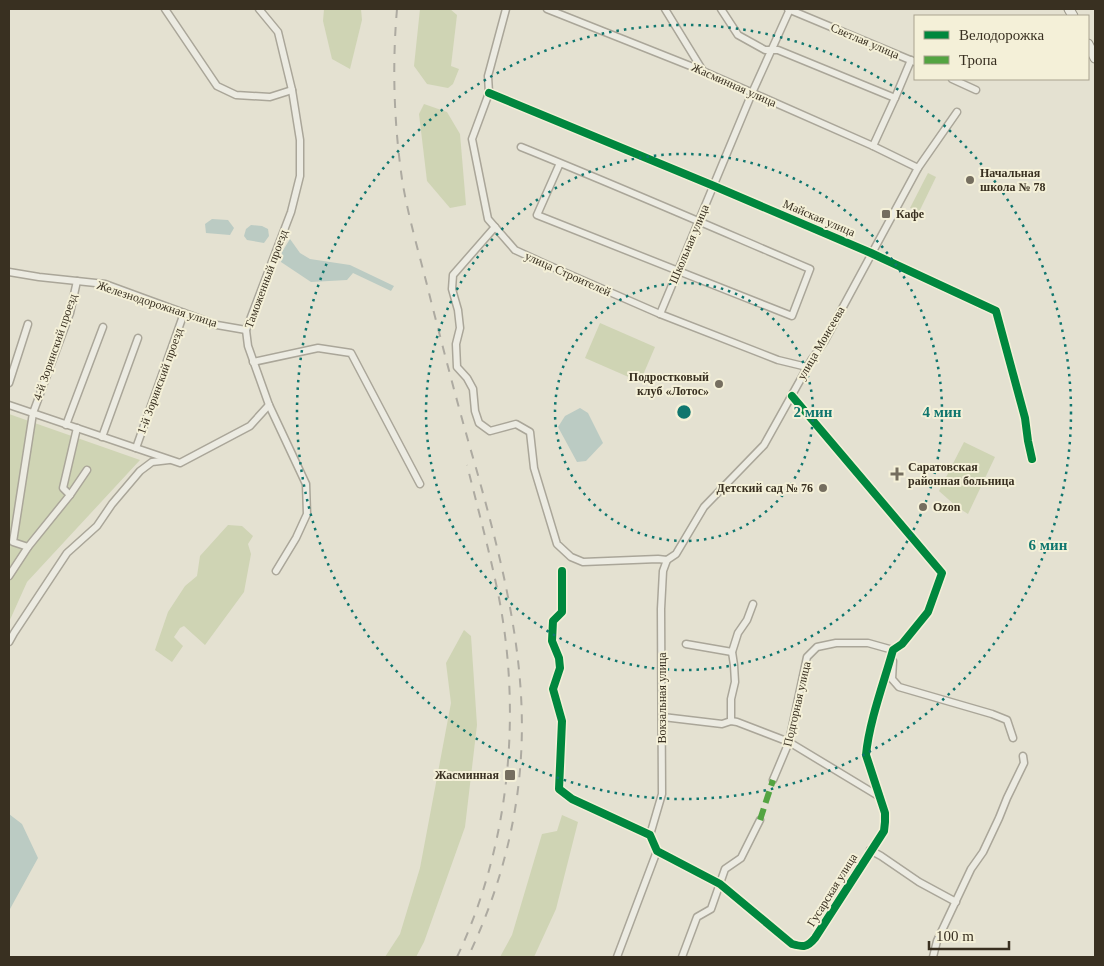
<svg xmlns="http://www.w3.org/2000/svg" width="1104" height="966" viewBox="0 0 1104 966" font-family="Georgia,serif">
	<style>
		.green { fill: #cfd4b4 }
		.water { fill: #bbcbc3 }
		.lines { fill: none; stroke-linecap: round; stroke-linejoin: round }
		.minor-casing { stroke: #aaa699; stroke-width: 9 }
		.secondary-casing { stroke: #9a9689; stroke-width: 11 }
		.minor { stroke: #ecebe2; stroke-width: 6 }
		.secondary { stroke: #ecebe2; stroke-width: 9 }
		.rail { stroke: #adaaa1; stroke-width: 2; stroke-dasharray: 9 9; stroke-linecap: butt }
		.quiet { stroke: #53a441; stroke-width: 6; stroke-dasharray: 12 6; stroke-linecap: butt }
		.cycleway-casing { stroke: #f4f0d8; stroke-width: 11 }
		.cycleway { stroke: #00873e; stroke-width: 8 }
		.ring { fill: none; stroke: #0f766e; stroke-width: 2.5; stroke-dasharray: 2.5 5 }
		.poi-dot { fill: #756e5f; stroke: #f4f0d8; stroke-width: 2 }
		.labels { text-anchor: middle; stroke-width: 4; stroke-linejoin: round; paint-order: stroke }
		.street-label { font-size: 12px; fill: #393021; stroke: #f4f0d8 }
		.poi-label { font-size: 12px; font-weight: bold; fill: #393021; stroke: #f4f0d8; text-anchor: start }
		.centre { fill: #0f766e; stroke: #f4f0d8; stroke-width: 2.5 }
		.ring-label { font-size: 15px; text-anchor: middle; font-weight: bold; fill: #0f766e; stroke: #f4f0d8; stroke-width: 4; stroke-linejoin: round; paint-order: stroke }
	</style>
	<rect width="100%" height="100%" fill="#e4e1d1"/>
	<g class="green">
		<path d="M324,9H361L362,20L350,69L332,59L323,21Z"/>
		<path d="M420,9H450L457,15L451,66L459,69L453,84L448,88L427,84L414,66Z"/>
		<path d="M424,104L447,112L460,134L466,205L450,208L427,181L419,114Z"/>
		<path d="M928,173L936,177L919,212L910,208Z"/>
		<path d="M600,323L655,347L640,382L585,358Z"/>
		<path d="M9,414L140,460L27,582L9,622Z"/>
		<path d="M964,442L995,457L968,514L957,507L939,491Z"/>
		<path d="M228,525L242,526L253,536L248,544L251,554L244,592L205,645L184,626L180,628L174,637L183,646L172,662L155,650L168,612L185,586L197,576L200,556Z"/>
		<path d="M464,630L471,636L477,725L465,827L424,942L416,957H385L400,934L420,868L451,703L446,663Z"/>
		<path d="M562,815L578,822L556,909L534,957H500L512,935L542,834L557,831Z"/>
	</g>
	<g class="water">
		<path d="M212,219L228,220L234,228L230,235L206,233L205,224Z"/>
		<path d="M251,225L262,226L268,229L269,236L264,243L247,240L244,236L246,229Z"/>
		<path d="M290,239L300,253L310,259L350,265L394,286L391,291L353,273L347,280L311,282L281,262L282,252Z"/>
		<path d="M580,408L588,413L603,443L586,461L577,462L558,427L565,416Z"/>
		<path d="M9,814L22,824L38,858L10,909V957H9Z"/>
	</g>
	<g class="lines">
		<defs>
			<g id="minor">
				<path d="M165,9L217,86L236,95L270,97L292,90"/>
				<path d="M259,9L278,32L292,90L300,140V176L291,212L246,330L248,346L269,405L306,484L307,514L296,538L276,571"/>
				<path d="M506,9L488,76L489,93L472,139L488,219L515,250L541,262L660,314L778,360L807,367"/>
				<path d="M547,9L703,71L873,146L918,168"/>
				<path d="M665,9L703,71"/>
				<path d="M721,9L738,35L765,50H778L895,98"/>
				<path d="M788,9L915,62"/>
				<path d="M952,79L976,90"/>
				<path d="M489,93L714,186L871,253L996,311L1025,418L1028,441L1032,459"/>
				<path d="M873,146L895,98L911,60"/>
				<path d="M521,147C618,186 714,228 810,269L792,316L537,215L560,163"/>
				<path d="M495,227L453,275L452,289L458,310L460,328L456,344L457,367L467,378L473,389L475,411L479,423L490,431L516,424L530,432L534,468L557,544L571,557L583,562L658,559L667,560"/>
				<path d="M9,272L39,277L105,284L217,325L246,330"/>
				<path d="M660,314L752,93L790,9"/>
				<path d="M253,362L318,348L351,353L420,484"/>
				<path d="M9,383L28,324"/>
				<path d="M9,405L180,463L250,426L269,405"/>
				<path d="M66,425L103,327"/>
				<path d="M102,437L138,338"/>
				<path d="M136,448L184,313"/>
				<path d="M70,495L63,488L77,428"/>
				<path d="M28,547L13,542L33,413L70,313L77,281"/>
				<path d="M667,560L676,554L704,507L764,445L812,359L824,342L918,168L957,112"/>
				<path d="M562,571V612L553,621L552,641L559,658L560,668L553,689L562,721L559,789L572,799L650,835L657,851L720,884L792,944C803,947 807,948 815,938L884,831L885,822V813L866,755C869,722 884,682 893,650L902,644L928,612L942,573L792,396"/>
				<path d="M9,576L28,547L70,495L87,470"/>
				<path d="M9,642L14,633L67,553L97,526L112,504L140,471L152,462L169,460"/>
				<path d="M686,644L732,652"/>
				<path d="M893,661L892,679L899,687L992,714L1007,720L1013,738"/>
				<path d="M663,717L722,724L731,721L737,722L789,742L880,797"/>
				<path d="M731,721V699L735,682L734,665L732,652L738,633L747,620L753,604"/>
				<path d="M773,780L789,742L807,657L817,647L836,643H868L893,650"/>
				<path d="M650,835L662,794L661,609L663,571L667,560"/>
				<path d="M870,850L881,856L919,882L956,902"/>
				<path d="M617,957L657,851"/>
				<path d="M682,957L697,917L711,909L725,869L741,858L760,820"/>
				<path d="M933,957L937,941L971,869L983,852L999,818L1007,798L1024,763L1023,756"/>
			</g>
			<g id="secondary">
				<path d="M1069,9L1073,16"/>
				<path d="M1088,44L1095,58"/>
			</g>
		</defs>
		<use href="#minor" class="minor-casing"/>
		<use href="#secondary" class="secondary-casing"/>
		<use href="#minor" class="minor"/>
		<use href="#secondary" class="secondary"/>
		<g class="rail">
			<path d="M397,9C392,66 394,123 402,179C408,217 420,256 429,293C444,352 459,410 476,468C502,561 527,658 521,756C517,826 498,894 468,957"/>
			<path d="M457,957C509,847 522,717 499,598C490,553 478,509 467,465"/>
		</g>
		<path class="quiet" d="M760,820L773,780"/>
		<defs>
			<g id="cycleway">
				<path d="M489,93L714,186L871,253L996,311L1025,418L1028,441L1032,459"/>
				<path d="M562,571V612L553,621L552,641L559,658L560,668L553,689L562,721L559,789L572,799L650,835L657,851L720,884L792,944C803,947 807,948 815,938L884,831L885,822V813L866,755C869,722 884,682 893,650L902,644L928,612L942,573L792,396"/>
			</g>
		</defs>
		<use href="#cycleway" class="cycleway-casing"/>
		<use href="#cycleway" class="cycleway"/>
	</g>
	<g class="ring">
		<circle cx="684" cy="412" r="129"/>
		<circle cx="684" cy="412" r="258"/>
		<circle cx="684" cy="412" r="387"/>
	</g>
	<g class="poi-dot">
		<circle cx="970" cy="180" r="5"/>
		<rect x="881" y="209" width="10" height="10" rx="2.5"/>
		<circle cx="719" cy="384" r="5"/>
		<path d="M894.5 466.5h5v5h5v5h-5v5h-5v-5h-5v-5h5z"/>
		<circle cx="823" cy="488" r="5"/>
		<circle cx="923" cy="507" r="5"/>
		<rect x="504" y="769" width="12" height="12" rx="2.5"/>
	</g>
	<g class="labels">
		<g class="street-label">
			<text transform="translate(865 41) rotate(23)" y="4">Светлая улица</text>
			<text transform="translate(734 85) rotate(24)" y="4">Жасминная улица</text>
			<text transform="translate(819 218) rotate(23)" y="4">Майская улица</text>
			<text transform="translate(689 244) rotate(-67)" y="4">Школьная улица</text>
			<text transform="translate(568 274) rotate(24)" y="4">улица Строителей</text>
			<text transform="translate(266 279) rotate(-70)" y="4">Таможенный проезд</text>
			<text transform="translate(157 304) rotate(18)" y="4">Железнодорожная улица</text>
			<text transform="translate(821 343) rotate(-60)" y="4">улица Моисеева</text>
			<text transform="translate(55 347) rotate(-71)" y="4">4-й Зоринский проезд</text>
			<text transform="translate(160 381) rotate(-70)" y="4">1-й Зоринский проезд</text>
			<text transform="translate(662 698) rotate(-90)" y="4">Вокзальная улица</text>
			<text transform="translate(797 704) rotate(-77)" y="4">Подгорная улица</text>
			<text transform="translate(832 890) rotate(-58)" y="4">Гусарская улица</text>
		</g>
		<g class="poi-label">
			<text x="980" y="177">Начальная<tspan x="980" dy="14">школа № 78</tspan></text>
			<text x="896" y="218">Кафе</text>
			<text x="709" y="381" text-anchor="end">Подростковый<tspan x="709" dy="14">клуб «Лотос»</tspan></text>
			<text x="908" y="471">Саратовская<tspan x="908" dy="14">районная больница</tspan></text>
			<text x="813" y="492" text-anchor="end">Детский сад № 76</text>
			<text x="933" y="511">Ozon</text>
			<text x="499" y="779" text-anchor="end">Жасминная</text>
		</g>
	</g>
	<circle cx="684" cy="412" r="8" class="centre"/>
	<g class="ring-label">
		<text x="813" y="417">2 мин</text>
		<text x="942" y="417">4 мин</text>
		<text x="1048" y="550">6 мин</text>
	</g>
	<rect width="1104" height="966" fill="none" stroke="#393021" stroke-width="20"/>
	<rect x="914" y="15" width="175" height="65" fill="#f4f0d8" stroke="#a9a38f"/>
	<rect x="924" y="31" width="25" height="8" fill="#00873e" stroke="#a9a38f"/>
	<text x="959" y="40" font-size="15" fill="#393021">Велодорожка</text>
	<rect x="924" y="56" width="25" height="8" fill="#53a441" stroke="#a9a38f"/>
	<text x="959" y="65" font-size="15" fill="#393021">Тропа</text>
	<path d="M929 941v8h80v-8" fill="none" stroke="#393021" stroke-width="2.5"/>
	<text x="936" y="941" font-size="15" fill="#393021" stroke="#f4f0d8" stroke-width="4" paint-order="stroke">100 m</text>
</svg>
